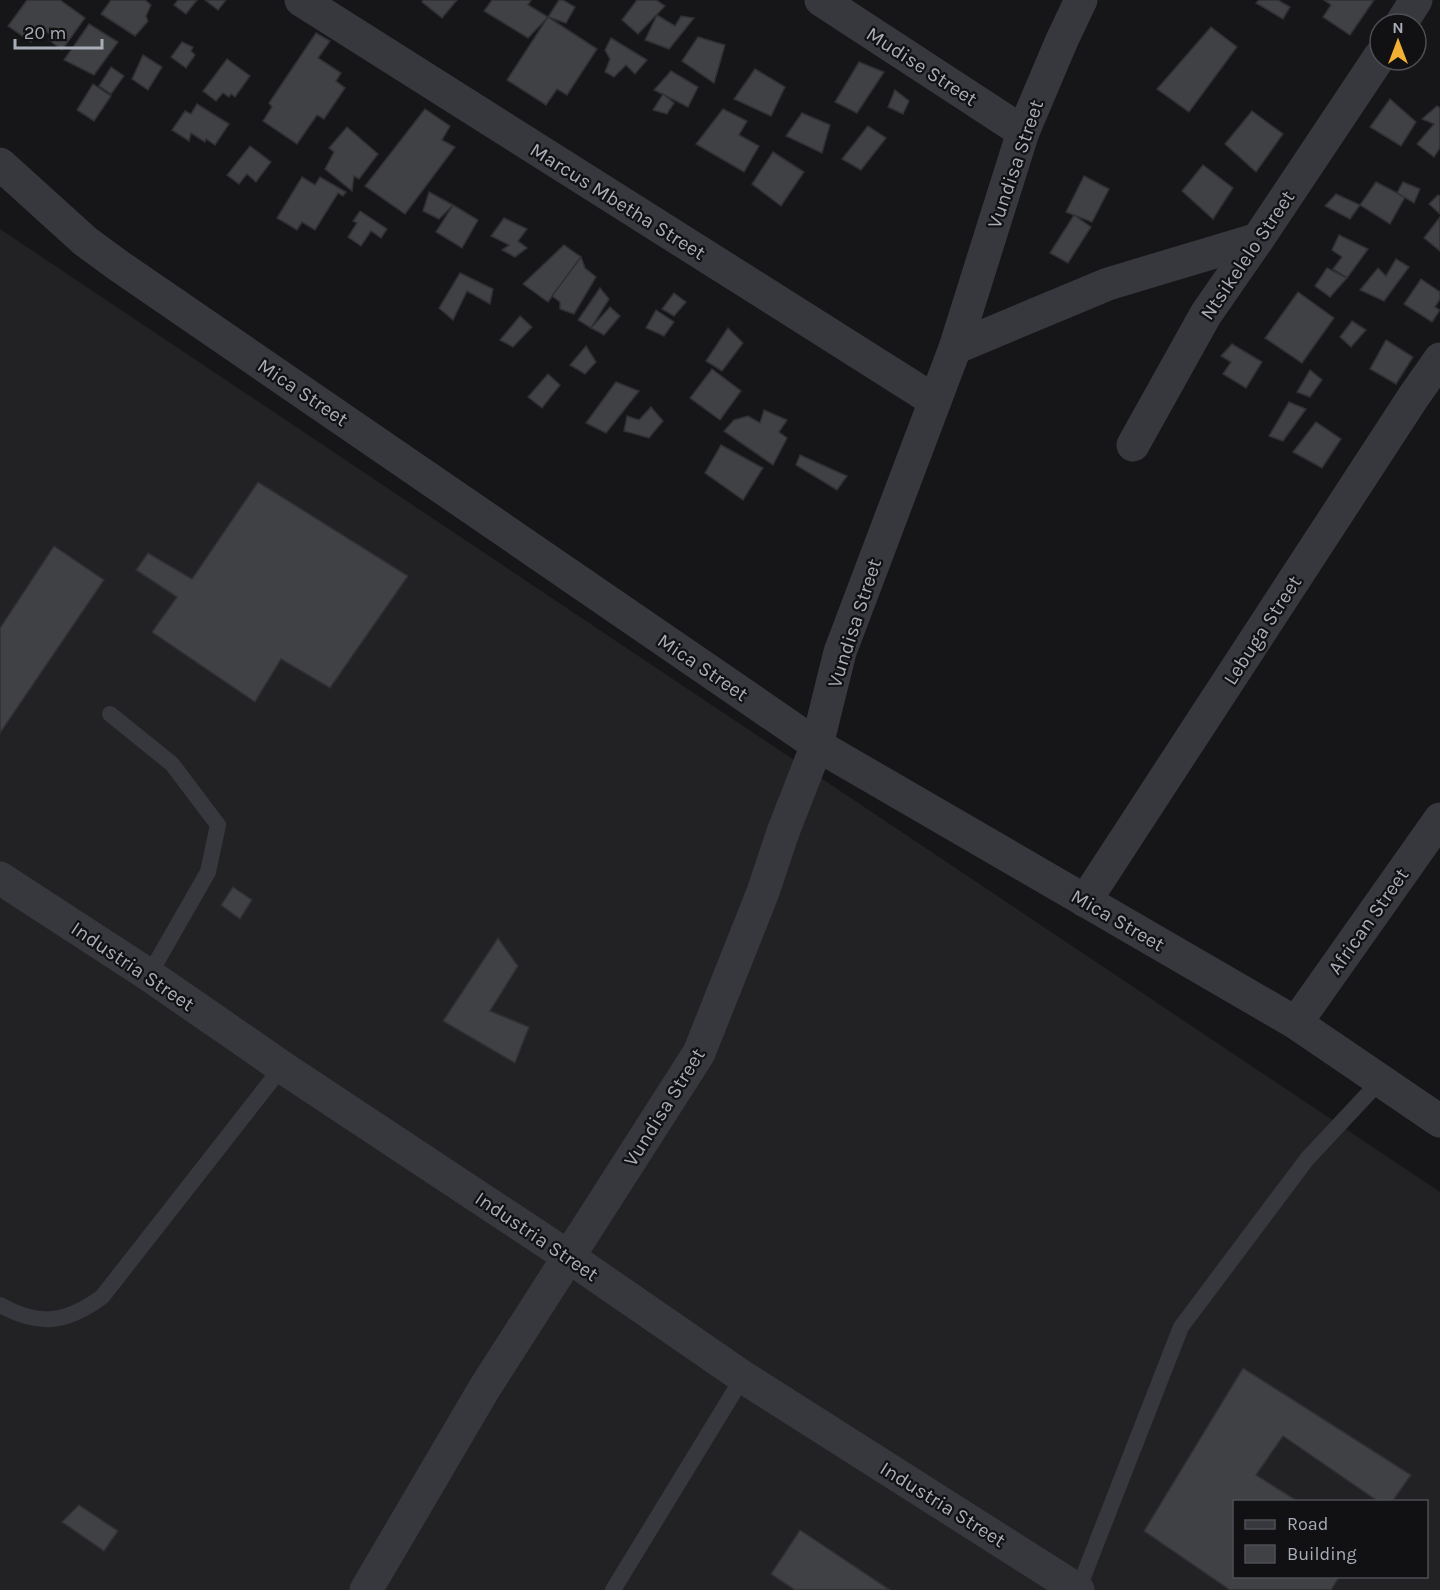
<svg xmlns="http://www.w3.org/2000/svg" width="1440" height="1590" viewBox="0 0 1440 1590" font-family="Karla,sans-serif">
	<style>
		.built { fill: #222225; fill-rule: evenodd }
		.building { fill: #404145; stroke: #303034; stroke-width: 1.5 }
		.lines { fill: none; stroke-linecap: round; stroke-linejoin: round }
		.service { stroke: #37383d; stroke-width: 16 }
		.minor { stroke: #37383d; stroke-width: 33 }
		.tertiary { stroke: #37383d; stroke-width: 33 }
		.labels { text-anchor: middle; stroke-width: 4.5; stroke-linejoin: round; paint-order: stroke }
		.street-label { font-size: 20px; fill: #a8adb8; stroke: #111113 }
	</style>
	<rect width="100%" height="100%" fill="#161618"/>
	<path class="built" d="M0,229L1440,1192V1590H0ZM1234,1502H1426V1576H1234Z"/>
	<g class="building">
		<path d="M27,0H60L85,18L62,50L49,40L51,35L41,28L31,42L8,26Z"/>
		<path d="M111,0H145L151,5L146,16L148,21L135,36L101,14Z"/>
		<path d="M178,0H197L186,14L174,5Z"/>
		<path d="M205,0H226L218,10Z"/>
		<path d="M423,0H457L442,18L422,2Z"/>
		<path d="M492,0H531L528,5L548,17L528,38L484,11Z"/>
		<path d="M559,0H563L575,7L566,23L548,17Z"/>
		<path d="M637,0H656L665,6L638,34L622,20Z"/>
		<path d="M1259,0H1278L1290,7L1283,19L1256,3Z"/>
		<path d="M1324,0H1374L1350,35L1323,17L1331,5Z"/>
		<path d="M657,15L675,26L681,16L694,18L669,49L645,40Z"/>
		<path d="M548,17L597,49L567,95L557,89L546,105L507,80Z"/>
		<path d="M89,24L118,42L94,75L64,60Z"/>
		<path d="M1211,27L1237,47L1189,112L1157,89Z"/>
		<path d="M316,33L330,41L318,58L341,73L336,81L345,88L324,119L317,115L297,144L263,121L272,107L269,103Z"/>
		<path d="M698,37L725,45L714,83L682,61Z"/>
		<path d="M611,38L647,60L635,74L626,65L614,77L605,72L610,59L605,50Z"/>
		<path d="M182,42L193,47L191,51L195,55L186,68L171,57Z"/>
		<path d="M143,55L162,67L148,90L132,79Z"/>
		<path d="M227,59L250,76L235,97L231,94L229,97L223,93L216,101L203,91Z"/>
		<path d="M859,62L884,72L857,113L835,102Z"/>
		<path d="M111,67L124,76L111,94L99,86Z"/>
		<path d="M755,69L785,87L771,116L734,99Z"/>
		<path d="M671,71L698,87L688,107L654,90Z"/>
		<path d="M93,84L111,96L94,121L77,110Z"/>
		<path d="M895,90L909,101L903,114L888,107Z"/>
		<path d="M663,94L674,103L667,114L653,110Z"/>
		<path d="M1390,99L1416,122L1401,146L1370,127Z"/>
		<path d="M197,104L229,124L215,145L206,139L205,142L191,133L189,141L172,130L185,111L191,114Z"/>
		<path d="M1437,106L1440,108V148L1434,157L1417,144L1434,124L1422,119Z"/>
		<path d="M425,109L450,126L442,140L455,147L405,214L365,186Z"/>
		<path d="M723,109L747,121L739,135L759,146L744,172L696,144Z"/>
		<path d="M1252,111L1283,134L1256,172L1225,144Z"/>
		<path d="M802,113L830,125L822,153L786,136Z"/>
		<path d="M868,126L886,138L861,170L842,159Z"/>
		<path d="M347,127L378,154L359,179L354,176L352,191L325,169L334,152L329,148Z"/>
		<path d="M250,146L271,162L256,182L247,174L239,184L227,175Z"/>
		<path d="M773,152L804,172L781,206L752,184Z"/>
		<path d="M1203,165L1233,188L1213,219L1182,191Z"/>
		<path d="M1084,176L1109,189L1092,222L1066,212Z"/>
		<path d="M302,177L315,185L320,177L346,192L343,196L338,193L315,230L302,222L297,230L277,218Z"/>
		<path d="M1376,182L1405,197L1390,224L1360,205Z"/>
		<path d="M1403,182L1420,189L1414,203L1397,193Z"/>
		<path d="M429,192L453,205L439,219L423,211Z"/>
		<path d="M1336,194L1360,205L1350,219L1325,206Z"/>
		<path d="M1438,195L1440,196V214L1429,204Z"/>
		<path d="M453,205L478,220L462,248L436,232Z"/>
		<path d="M360,211L387,229L381,238L371,231L361,246L348,237L357,223L353,221Z"/>
		<path d="M1074,215L1091,227L1068,263L1050,253Z"/>
		<path d="M1440,217V251L1424,238Z"/>
		<path d="M504,218L527,229L518,241L527,248L515,257L502,250L509,245L491,236Z"/>
		<path d="M1339,235L1368,249L1347,278L1333,269L1342,257L1332,250Z"/>
		<path d="M564,245L581,257L548,302L523,284Z"/>
		<path d="M581,257L585,268L596,277L574,314L560,309V302L552,296Z"/>
		<path d="M1396,259L1409,267L1384,301L1360,290L1378,268L1386,276Z"/>
		<path d="M1327,268L1347,278L1330,297L1315,286Z"/>
		<path d="M460,273L493,289L490,304L467,291L453,320L439,308Z"/>
		<path d="M1421,279L1440,292V299L1435,307L1440,310L1432,322L1404,304Z"/>
		<path d="M600,288L609,299L591,328L578,320Z"/>
		<path d="M1298,292L1334,318L1302,363L1265,338Z"/>
		<path d="M674,293L686,302L674,316L662,309Z"/>
		<path d="M610,307L620,316L604,335L591,328Z"/>
		<path d="M656,310L674,322L664,336L646,328Z"/>
		<path d="M520,316L532,327L513,347L500,340Z"/>
		<path d="M1352,321L1366,330L1351,347L1340,337Z"/>
		<path d="M728,328L743,343L722,371L706,361Z"/>
		<path d="M1386,340L1413,357L1396,384L1370,369Z"/>
		<path d="M1232,344L1262,362L1246,388L1223,374L1231,362L1221,356Z"/>
		<path d="M586,346L596,362L585,374L570,365Z"/>
		<path d="M712,369L741,391L720,420L690,398Z"/>
		<path d="M1310,370L1322,380L1310,397L1297,392Z"/>
		<path d="M548,374L560,385L542,408L528,397Z"/>
		<path d="M616,382L639,391L606,433L586,423Z"/>
		<path d="M1289,402L1306,409L1283,441L1269,436Z"/>
		<path d="M651,407L663,421L649,438L624,431L627,416L639,420Z"/>
		<path d="M764,410L787,420L779,432L787,438L773,465L724,431L734,420L748,416L760,423Z"/>
		<path d="M1316,422L1341,439L1322,468L1293,452Z"/>
		<path d="M721,445L763,468L743,500L705,473Z"/>
		<path d="M800,455L847,476L837,490L796,465Z"/>
		<path d="M258,482L408,576L330,688L281,659L255,702L152,632L177,597L136,570L148,553L192,579Z"/>
		<path d="M54,546L104,580L0,733V628Z"/>
		<path d="M233,887L252,900L240,919L221,905Z"/>
		<path d="M498,938L518,966L490,1011L529,1027L515,1063L443,1021Z"/>
		<path d="M1243,1368L1411,1475L1392,1502H1379L1283,1436L1256,1475L1299,1502H1234V1576H1340L1331,1590H1230L1144,1531Z"/>
		<path d="M79,1505L118,1531L104,1551L62,1522Z"/>
		<path d="M800,1530L890,1590H795L771,1574Z"/>
	</g>
	<g class="lines">
		<g class="service">
			<path d="M110,714L172,764L218,825L208,872L149,975"/>
			<path d="M0,1305C40,1327 66,1323 102,1297L282,1067"/>
			<path d="M613,1590L743,1377"/>
			<path d="M1078,1590L1181,1327L1307,1159L1380,1081"/>
		</g>
		<g class="minor">
			<path d="M301,0L935,401"/>
			<path d="M821,0L1023,132"/>
			<path d="M1401,24L1416,0"/>
			<path d="M0,164L85,241L119,266L817,745L1296,1023L1440,1121"/>
			<path d="M955,348L1108,284L1258,239"/>
			<path d="M1133,445L1206,314L1258,239L1380,56"/>
			<path d="M0,878L149,975L282,1067L569,1257L743,1377L1078,1590"/>
			<path d="M1085,901L1414,396L1440,359"/>
			<path d="M1296,1023L1440,819"/>
		</g>
		<path class="tertiary" d="M366,1590L484,1389L699,1053L763,892L783,832L817,745L840,652L955,348L1023,132L1062,40L1081,0"/>
	</g>
	<g class="labels">
		<g class="street-label">
			<text transform="translate(922 66) rotate(33)" y="7">Mudise Street</text>
			<text transform="translate(1015 164) rotate(-71)" y="7">Vundisa Street</text>
			<text transform="translate(618 201) rotate(32)" y="7">Marcus Mbetha Street</text>
			<text transform="translate(1247 255) rotate(-56)" y="7">Ntsikelelo Street</text>
			<text transform="translate(303 392) rotate(34)" y="7">Mica Street</text>
			<text transform="translate(854 623) rotate(-72)" y="7">Vundisa Street</text>
			<text transform="translate(1262 630) rotate(-57)" y="7">Lebuga Street</text>
			<text transform="translate(703 667) rotate(34)" y="7">Mica Street</text>
			<text transform="translate(1118 920) rotate(30)" y="7">Mica Street</text>
			<text transform="translate(1368 921) rotate(-55)" y="7">African Street</text>
			<text transform="translate(133 966) rotate(34)" y="7">Industria Street</text>
			<text transform="translate(664 1107) rotate(-58)" y="7">Vundisa Street</text>
			<text transform="translate(537 1236) rotate(34)" y="7">Industria Street</text>
			<text transform="translate(943 1504) rotate(32)" y="7">Industria Street</text>
		</g>
	</g>
	<rect x="1233" y="1500" width="195" height="78" fill="#111113" stroke="#4d4f55" stroke-width="1.5"/>
	<rect x="1245" y="1520" width="30" height="9" fill="#37383d" stroke="#4d4f55" stroke-width="1.5"/>
	<text x="1287" y="1530" font-size="18" fill="#a8adb8">Road</text>
	<rect x="1245" y="1545" width="30" height="18" fill="#404145" stroke="#4d4f55" stroke-width="1.5"/>
	<text x="1287" y="1560" font-size="18" fill="#a8adb8">Building</text>
	<g transform="translate(1398 42)"><circle r="28" fill="#111113" stroke="#4d4f55" stroke-width="1.5"/>
	<path d="M0-4.5L10 22L0 15L-10 22Z" fill="#f2b134"/>
	<text y="-9" font-size="16" font-weight="bold" text-anchor="middle" fill="#a8adb8">N</text>
	</g>
	<path d="M15 39v9h87v-9" fill="none" stroke="#a8adb8" stroke-width="3"/>
	<text x="24" y="39" font-size="18" fill="#a8adb8" stroke="#111113" stroke-width="4.5" paint-order="stroke">20 m</text>
</svg>
